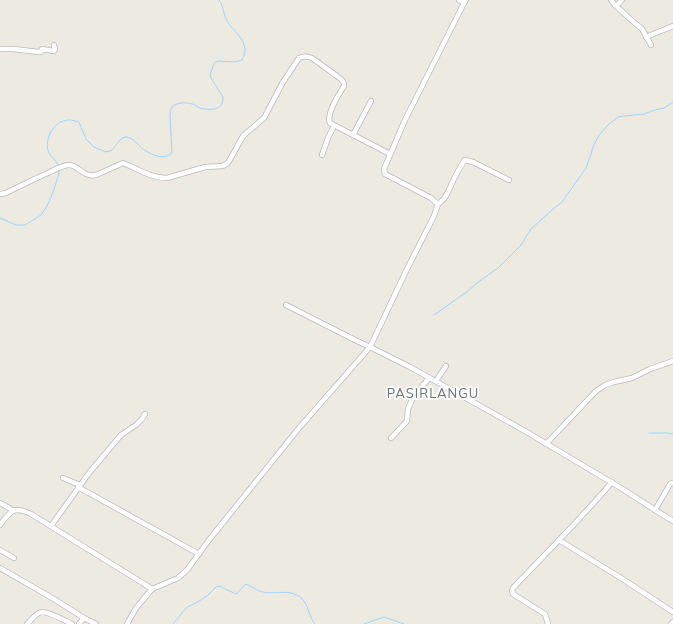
<svg xmlns="http://www.w3.org/2000/svg" width="673" height="624" viewBox="0 0 673 624" font-family="Mulish,sans-serif">
	<style>
		.lines { fill: none; stroke-linecap: round; stroke-linejoin: round }
		.stream { stroke: #9fd3ff; stroke-width: 1 }
		.minor-casing { stroke: #b7b9be; stroke-width: 6 }
		.minor { stroke: #fff; stroke-width: 4.5 }
		.labels { text-anchor: middle; stroke-width: 3.5; stroke-linejoin: round; paint-order: stroke }
		.quarter-label { font-size: 13px; letter-spacing: 1px; fill: #6b7075; stroke: #fff }
	</style>
	<rect width="100%" height="100%" fill="#edebe1"/>
	<g class="lines">
		<g class="stream">
			<path d="M59,166C57,161 52,158 49,153C43,140 54,120 69,120C72,120 76,121 79,122L86,139L94,147L106,152C108,151 110,151 112,150C116,146 120,137 126,137C134,137 139,148 146,151C154,156 165,160 172,153L170,115C170,115 171,109 171,109C174,102 186,102 192,104C195,104 197,107 200,108C206,110 220,111 222,103C223,101 223,99 223,97L211,78L210,75L213,66L215,62L219,61L235,62L242,60C243,57 245,53 245,50C245,38 232,30 227,21C223,14 224,6 219,0"/>
			<path d="M0,218L16,225H25L41,215L47,206L53,192L59,174V169"/>
			<path d="M434,315L468,291L477,283L498,268L521,245L531,229L552,210L562,202L586,168L595,142L600,134L608,125L618,117L624,116L644,114L655,110L664,108L673,102"/>
			<path d="M649,433H667L673,434"/>
			<path d="M173,624L187,607L196,603L207,596L216,587L219,586L236,594C240,592 241,587 246,584C251,586 257,591 263,592C278,595 292,587 304,601C309,608 309,617 315,624"/>
			<path d="M364,624L384,617L404,624"/>
		</g>
		<defs>
			<g id="minor">
				<path d="M459,0L464,3"/>
				<path d="M611,0L616,6"/>
				<path d="M622,0L616,6L629,18L642,29L651,45"/>
				<path d="M646,37L673,26"/>
				<path d="M0,49H13L39,52H41L42,49L54,51L55,49L54,45"/>
				<path d="M353,135L371,101"/>
				<path d="M322,155L328,138L334,126"/>
				<path d="M0,194L6,193C20,186 34,179 48,173C54,170 61,166 68,165C78,164 83,178 96,175L123,163C138,169 151,178 167,178L205,167L223,166L228,163L243,136L264,118L283,82L299,58C303,56 307,56 312,58L341,79L344,83V86C339,94 326,114 330,123L390,154"/>
				<path d="M438,204C447,199 450,186 455,177C458,171 461,165 465,160L473,162L509,180"/>
				<path d="M286,305L357,341L370,347L410,367L525,431L621,488L655,510L673,521"/>
				<path d="M436,381L446,366"/>
				<path d="M391,438L407,421L408,409L411,402L414,396L429,378"/>
				<path d="M546,444L596,391L605,385L614,382L632,378L650,369L673,361"/>
				<path d="M63,478L80,485"/>
				<path d="M78,487L199,554"/>
				<path d="M0,503C4,505 10,508 13,511"/>
				<path d="M655,510L670,484L673,483"/>
				<path d="M0,525C11,510 14,506 31,514L141,582L152,589"/>
				<path d="M51,526L89,473L121,435L136,425L142,419L145,414"/>
				<path d="M559,540L621,578L673,612"/>
				<path d="M0,550L14,558"/>
				<path d="M0,568L54,599L84,618L96,624"/>
				<path d="M27,624C31,621 34,615 39,613C45,609 65,621 72,624"/>
				<path d="M79,624L84,618"/>
				<path d="M127,624L136,608L152,589L178,578L187,570L209,540L299,428L370,347L408,267L434,216L438,204L431,198L385,174L384,169L405,120L464,3L466,0"/>
				<path d="M548,624L545,614L513,594L512,591L513,588C546,553 581,519 612,482"/>
				<path d="M671,624L673,622"/>
			</g>
		</defs>
		<use href="#minor" class="minor-casing"/>
		<use href="#minor" class="minor"/>
	</g>
	<g class="labels">
		<g class="quarter-label">
			<text x="433" y="398">PASIRLANGU</text>
		</g>
	</g>
</svg>
